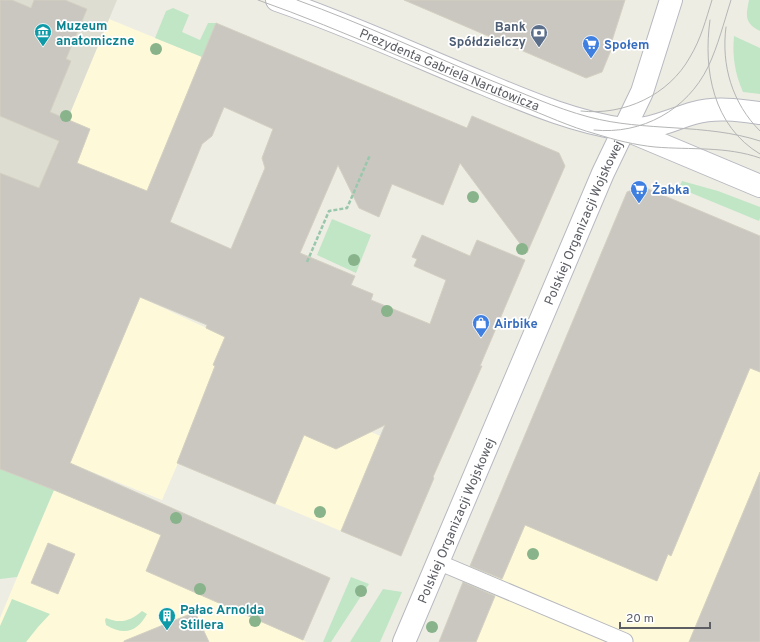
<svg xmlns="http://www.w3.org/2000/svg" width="760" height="642" viewBox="0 0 760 642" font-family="Overpass,sans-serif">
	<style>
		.commercial { fill: #fefad9 }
		.education { fill: #deddd2 }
		.green { fill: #c0e6c5 }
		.building { fill: #cac7c1; stroke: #d3d0c2; fill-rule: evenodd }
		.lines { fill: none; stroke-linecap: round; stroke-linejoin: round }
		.lane-casing { stroke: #b6b8be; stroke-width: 17 }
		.secondary-casing { stroke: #b7b9c0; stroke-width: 24 }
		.path { stroke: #99c7ac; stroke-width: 2.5; stroke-dasharray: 4 2; stroke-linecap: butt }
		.lane { stroke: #fff; stroke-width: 15 }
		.secondary { stroke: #fff; stroke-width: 22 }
		.tram { stroke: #b4b5b5; stroke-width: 1 }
		.tree { fill: #88b38b }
		.labels { text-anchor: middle; stroke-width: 3.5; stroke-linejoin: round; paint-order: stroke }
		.culture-label { font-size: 13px; font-weight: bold; fill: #0d838f; stroke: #fff; text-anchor: start }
		.service-label { font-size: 13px; font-weight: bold; fill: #4e5e75; stroke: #fff; text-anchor: end }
		.shop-label { font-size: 13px; font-weight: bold; fill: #366cbe; stroke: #fff; text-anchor: start }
		.street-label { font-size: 13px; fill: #5c5e64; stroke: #fff }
	</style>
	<rect width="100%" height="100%" fill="#eeede4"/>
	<g class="commercial">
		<path d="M109,19L202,57L109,283L228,338L216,367L440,461L401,556L178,463L162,500L70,463L0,282Z"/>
		<path d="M760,349V642H439L504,484L649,543Z"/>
		<path d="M54,490L161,535L147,571L307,642H0V618Z"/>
	</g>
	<path class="education" d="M0,0H117L0,282Z"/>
	<g class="green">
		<path d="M749,0H760V31C744,23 746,15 749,0Z"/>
		<path d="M173,8L189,15L182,32L200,40L208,23H216L202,57L155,38L166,11Z"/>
		<path d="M734,36L760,48V94L743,92C735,74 732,56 734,36Z"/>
		<path d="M682,181L718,191L760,207V218L759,221L679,188Z"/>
		<path d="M332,219L371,235L356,273L317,255Z"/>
		<path d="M0,469L54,490L17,577L0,579Z"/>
		<path d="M351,577L369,584L331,642H323Z"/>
		<path d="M383,589L402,592L380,642H350Z"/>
		<path d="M12,599L50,614L38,627L26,642H0V626Z"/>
		<path d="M142,611L147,614C137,632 124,636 106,625L105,620L106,618C120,624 131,621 142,611Z"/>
	</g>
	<g class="building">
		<path d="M0,0H12L31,8L34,0H65L87,9L66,59L71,61L50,112L90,129L77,163L147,191L216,23L467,128L472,116L559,153L565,166L527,253L460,163L443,205L392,184L379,217L359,208L338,165L300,253L355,276L351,285L373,294L371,300L430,324L446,280L414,266L417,259L412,257L422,235L470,256L477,240L525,260L480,366H482L433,477L434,478L401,556L341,531L385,425L336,449L304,435L275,504L177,463L215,366L213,365L225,337L206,328L207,325L140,297L70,463L330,578L303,640L146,571L161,535L54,490L0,469V173L39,188L59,141L0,116ZM224,107L273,129L262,158L265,168L231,249L170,222L202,144L212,136Z"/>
		<path d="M404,0H625L609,50H611L602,72L586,78Z"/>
		<path d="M641,186L760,236V372L750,368L671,556L668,554L657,581L525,525L502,579L470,566L627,192Z"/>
		<path d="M760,472V642H689Z"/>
		<path d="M48,543L75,554L58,594L31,583Z"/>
		<path d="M463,582L495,596L476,642H439Z"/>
		<path d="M195,612L209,642H124V641Z"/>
	</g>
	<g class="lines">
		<defs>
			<path id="lane" d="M438,562L625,641"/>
			<g id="secondary">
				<path id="s1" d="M277,0C347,24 414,55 482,83C528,102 574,122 623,129C648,132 670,120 694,113C715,107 738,110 760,113"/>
				<path d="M629,131L760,186"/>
				<path id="s2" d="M404,642L603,173L642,92L671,0"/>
			</g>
		</defs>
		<use href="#lane" class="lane-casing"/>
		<use href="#secondary" class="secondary-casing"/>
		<path class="path" d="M307,262L329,211L347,208L370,155"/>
		<use href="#lane" class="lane"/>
		<use href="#secondary" class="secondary"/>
		<g class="tram">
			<path d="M258,0C346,31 431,72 519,105C545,115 570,127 596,134C615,140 635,145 655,147C691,150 726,146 760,158"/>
			<path d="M297,0C363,24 426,53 490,80C523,93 555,108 589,117C645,132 705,123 760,141"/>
			<path d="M710,20C703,70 713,126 760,154"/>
			<path d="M726,27C721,65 732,103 760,131"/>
			<path d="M581,111C624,116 669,95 690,57C701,39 706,19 712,0"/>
			<path d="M594,130C642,135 687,110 708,67C718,46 724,22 731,0"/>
		</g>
	</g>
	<g class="tree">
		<circle cx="156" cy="49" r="6"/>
		<circle cx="66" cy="116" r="6"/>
		<circle cx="473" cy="197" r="6"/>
		<circle cx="522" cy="249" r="6"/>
		<circle cx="354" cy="260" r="6"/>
		<circle cx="387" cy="311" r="6"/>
		<circle cx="320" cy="512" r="6"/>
		<circle cx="176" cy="518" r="6"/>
		<circle cx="533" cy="554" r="6"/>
		<circle cx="200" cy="589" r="6"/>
		<circle cx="361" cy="591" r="6"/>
		<circle cx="255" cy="621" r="6"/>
		<circle cx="432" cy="627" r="6"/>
	</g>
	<defs>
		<symbol id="museum-pin" viewBox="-11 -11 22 30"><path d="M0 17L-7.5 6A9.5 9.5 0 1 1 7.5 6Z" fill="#0f9aa8" stroke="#fff"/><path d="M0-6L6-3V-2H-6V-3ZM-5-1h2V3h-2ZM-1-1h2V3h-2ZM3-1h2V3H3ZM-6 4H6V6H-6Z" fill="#fff"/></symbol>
		<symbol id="bank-pin" viewBox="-11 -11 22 30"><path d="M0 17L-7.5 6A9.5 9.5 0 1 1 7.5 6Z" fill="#5c6f8a" stroke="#fff"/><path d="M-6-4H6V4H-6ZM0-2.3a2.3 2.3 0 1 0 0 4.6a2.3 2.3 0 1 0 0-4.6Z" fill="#fff"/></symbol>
		<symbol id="supermarket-pin" viewBox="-11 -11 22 30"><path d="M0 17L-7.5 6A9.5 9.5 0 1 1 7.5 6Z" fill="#3f7fe0" stroke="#fff"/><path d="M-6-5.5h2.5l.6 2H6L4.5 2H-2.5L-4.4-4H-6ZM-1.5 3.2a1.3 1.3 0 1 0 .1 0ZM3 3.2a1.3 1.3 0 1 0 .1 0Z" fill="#fff"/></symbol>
		<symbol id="shop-pin" viewBox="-11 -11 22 30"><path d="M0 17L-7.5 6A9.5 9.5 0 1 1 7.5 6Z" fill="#3f7fe0" stroke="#fff"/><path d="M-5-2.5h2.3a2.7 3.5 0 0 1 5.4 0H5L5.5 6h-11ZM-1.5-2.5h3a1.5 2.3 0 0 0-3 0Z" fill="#fff"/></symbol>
		<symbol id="building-pin" viewBox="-11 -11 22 30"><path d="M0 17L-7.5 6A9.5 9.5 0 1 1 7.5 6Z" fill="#0f9aa8" stroke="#fff"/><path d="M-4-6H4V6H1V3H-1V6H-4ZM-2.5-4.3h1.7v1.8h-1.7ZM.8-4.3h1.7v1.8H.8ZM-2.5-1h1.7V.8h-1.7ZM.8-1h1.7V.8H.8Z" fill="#fff"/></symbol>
	</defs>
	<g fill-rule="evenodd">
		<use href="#museum-pin" x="33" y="22" width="20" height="27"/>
		<use href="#bank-pin" x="529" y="23" width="20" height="27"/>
		<use href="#supermarket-pin" x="581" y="34" width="20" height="27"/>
		<use href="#supermarket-pin" x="629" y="179" width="20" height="27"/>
		<use href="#shop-pin" x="471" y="313" width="20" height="27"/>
		<use href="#building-pin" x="157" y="606" width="20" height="27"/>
	</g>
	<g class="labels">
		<g class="culture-label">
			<text x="56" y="30">Muzeum<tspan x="56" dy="15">anatomiczne</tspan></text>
			<text x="180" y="614">Pałac Arnolda<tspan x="180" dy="15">Stillera</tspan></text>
		</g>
		<g class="service-label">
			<text x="526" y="31">Bank<tspan x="526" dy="15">Spółdzielczy</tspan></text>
		</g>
		<g class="shop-label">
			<text x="604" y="49">Społem</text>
			<text x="652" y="194">Żabka</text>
			<text x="494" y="328">Airbike</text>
		</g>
		<g class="street-label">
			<text dy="5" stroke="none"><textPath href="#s1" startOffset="186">Prezydenta Gabriela Narutowicza</textPath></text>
			<text dy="5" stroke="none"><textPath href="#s2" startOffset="456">Polskiej Organizacji Wojskowej</textPath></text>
			<text dy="5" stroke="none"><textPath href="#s2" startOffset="132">Polskiej Organizacji Wojskowej</textPath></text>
		</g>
	</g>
	<path d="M620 622v6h90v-6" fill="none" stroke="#5c5e64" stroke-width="2"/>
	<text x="626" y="622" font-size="12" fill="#5c5e64" stroke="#ffffff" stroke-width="3" paint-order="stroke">20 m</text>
</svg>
